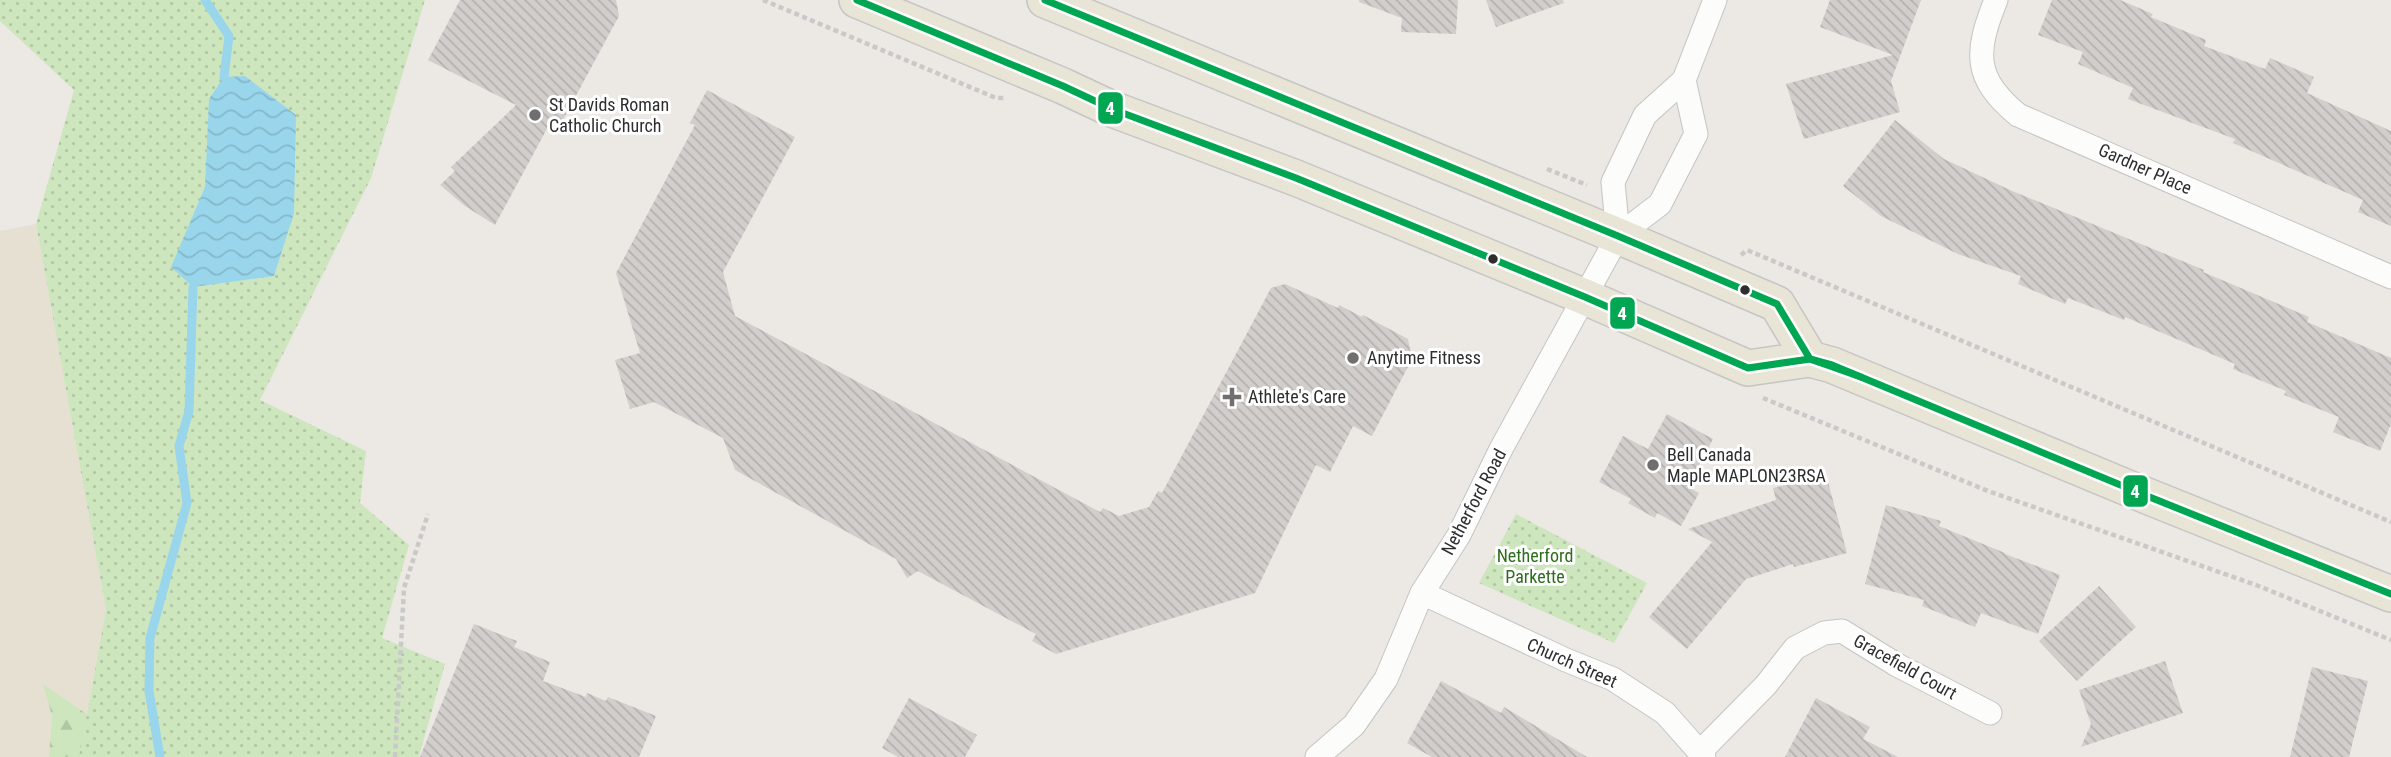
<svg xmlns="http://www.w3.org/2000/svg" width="2391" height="757" viewBox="0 0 2391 757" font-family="'Roboto Condensed',sans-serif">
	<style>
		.education { fill: #e6e0d3 }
		.forest { fill: url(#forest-firs) }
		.park { fill: url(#park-dots) }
		.water { fill: url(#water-waves) }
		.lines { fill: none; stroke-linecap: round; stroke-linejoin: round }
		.stream { stroke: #99d6ec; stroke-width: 9 }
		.building { fill: url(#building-back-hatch) }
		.minor-casing { stroke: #c5c4c5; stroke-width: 25 }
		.primary-casing { stroke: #c6c5c4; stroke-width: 38 }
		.path { stroke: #c9c9c8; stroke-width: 4.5; stroke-dasharray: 5 3.5; stroke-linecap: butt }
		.minor { stroke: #fcfcfb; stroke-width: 23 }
		.primary { stroke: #e8e4d6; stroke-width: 35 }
		.bus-1-casing { stroke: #fff; stroke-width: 12 }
		.bus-1 { stroke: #00a651; stroke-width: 7 }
		.poi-dot { fill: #706f6e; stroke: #fff; stroke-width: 2.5 }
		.bus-dot { fill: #2e2e2e; stroke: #fff; stroke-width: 2.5 }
		.labels { text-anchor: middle; stroke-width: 6; stroke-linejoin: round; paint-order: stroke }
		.poi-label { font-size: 18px; fill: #2e2e2e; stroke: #fff; text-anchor: start }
		.street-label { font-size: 18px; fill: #2e2e2e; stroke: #fff }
		.park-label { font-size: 18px; fill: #2c6e1b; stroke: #fff }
		.line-badge { stroke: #fff; stroke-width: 2.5 }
		.badge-label { font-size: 19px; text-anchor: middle; font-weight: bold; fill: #fff }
	</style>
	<defs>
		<pattern id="forest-firs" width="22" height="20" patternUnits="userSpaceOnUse" patternTransform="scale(1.75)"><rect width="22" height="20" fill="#cee6be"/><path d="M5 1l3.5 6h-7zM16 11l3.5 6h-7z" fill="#b1c6a4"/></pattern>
		<pattern id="park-dots" width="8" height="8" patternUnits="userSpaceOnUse" patternTransform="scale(1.75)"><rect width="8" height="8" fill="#cee6be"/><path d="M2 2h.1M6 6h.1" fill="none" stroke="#b1c6a4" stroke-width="1.8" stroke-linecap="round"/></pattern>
		<pattern id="water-waves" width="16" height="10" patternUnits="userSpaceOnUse" patternTransform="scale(1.75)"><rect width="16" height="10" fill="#99d6ec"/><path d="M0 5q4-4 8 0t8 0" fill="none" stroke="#84b8cb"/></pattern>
		<pattern id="building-back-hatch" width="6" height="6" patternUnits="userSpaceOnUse" patternTransform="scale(1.75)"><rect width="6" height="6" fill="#d1cecb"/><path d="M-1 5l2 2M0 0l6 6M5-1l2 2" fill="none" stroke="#b4b1af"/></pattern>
	</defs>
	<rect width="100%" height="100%" fill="#ece8e4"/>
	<path class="education" d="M36,224L106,610L79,757H0V231Z"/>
	<path class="forest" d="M43,684L101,724L177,757H49L52,716Z"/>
	<g class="park">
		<path d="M0,0H425L371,178L260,400L366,451L360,503L409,545L382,638L445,664L419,757H79L106,610L36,224L74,90L0,21Z"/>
		<path d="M1516,514L1647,583L1614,643L1479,583Z"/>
	</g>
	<path class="water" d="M245,76L296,115L294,213L274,276L193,287L171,267L205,187L209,99L224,77Z"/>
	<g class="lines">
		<g class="stream">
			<path d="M205,0L229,36L224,77"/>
			<path d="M160,757L149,691L150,638L187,503L179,446L189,411L193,287"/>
		</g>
	</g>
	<g class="building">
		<path d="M460,0H616L619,16L558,129L549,125L495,225L465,206L440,185L455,171L451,167L516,105L428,60Z"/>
		<path d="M1359,0H1458L1456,34L1401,32L1402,18L1359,2Z"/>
		<path d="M1486,0H1563L1564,3L1496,27Z"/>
		<path d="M1830,0H1921L1891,81L1900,112L1804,139L1786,84L1893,55L1820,27Z"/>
		<path d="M2052,0H2120L2153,14L2151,17L2206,40L2204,46L2265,69L2270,58L2314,77L2307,93L2391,131V226L2358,212L2363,200L2233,143L2235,139L2128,99L2133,88L2078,64L2083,52L2038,35Z"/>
		<path d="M707,90L795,137L723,272L735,316L1100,512L1103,508L1119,516L1149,507L1158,491L1162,493L1271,288L1285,284L1338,308L1339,305L1362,317L1363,315L1408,339L1412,359L1372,436L1353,426L1330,472L1316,465L1255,593L1056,654L1032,641L1036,634L918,571L907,578L896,559L735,470L723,438L654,402L630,409L615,360L640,353L616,273L695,125L690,123Z"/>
		<path d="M1895,120L1944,159L2010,190L2204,270L2203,272L2309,317L2307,322L2391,358V424L2380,451L2333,432L2339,417L2284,395L2286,391L2233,369L2235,364L2125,317L2124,320L2068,298L2065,304L2018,284L2021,276L1958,254L1881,216L1843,186Z"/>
		<path d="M1667,414L1713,439L1688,487L1699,493L1681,526L1657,513L1655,518L1628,503L1631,499L1599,482L1623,436L1648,449Z"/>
		<path d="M1826,474L1847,553L1794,567L1793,564L1746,579L1687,649L1649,617L1712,542L1688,529L1776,500L1773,488Z"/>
		<path d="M1886,505L1941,521L1939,526L2005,553V554L2060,575L2038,634L1981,613L1975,627L1922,606L1924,600L1865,584Z"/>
		<path d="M2099,586L2136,627L2077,681L2039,641Z"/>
		<path d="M474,624L517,641L514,647L550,662L543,681L586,697L587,693L606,701L608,697L656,716L639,757H420Z"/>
		<path d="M2165,661L2183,713L2081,747L2091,724L2079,690Z"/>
		<path d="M2312,667L2368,681L2349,757H2290Z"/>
		<path d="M1441,681L1501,713L1504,707L1587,757H1432L1407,743Z"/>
		<path d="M909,698L977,735L965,757H898L882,748Z"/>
		<path d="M1816,698L1870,727L1863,739L1898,757H1785Z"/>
	</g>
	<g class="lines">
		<defs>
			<g id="minor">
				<path d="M1996,0C1975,52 1973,78 2018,115L2391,277"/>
				<path d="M1618,236L1613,182L1645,115L1684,80L1715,0"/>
				<path d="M1422,593L1566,660L1613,679L1665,713L1704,757"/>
				<path d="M1700,752L1766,685L1795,648L1824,633L1842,631L1897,665L1990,713"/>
				<path d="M1317,757L1354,725L1386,679L1422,593L1459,535L1501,449L1618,236L1660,204L1696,134L1684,80"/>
			</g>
			<g id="primary">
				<path d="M857,0L1063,86L1112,109L1296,178L1585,297L1748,368L1810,359L1832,365L2147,496L2391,594"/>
				<path d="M1045,0L1618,236L1777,304L1810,359"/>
			</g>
		</defs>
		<use href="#minor" class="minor-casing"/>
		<use href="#primary" class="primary-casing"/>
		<g class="path">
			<path d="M763,0L996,98H1005"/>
			<path d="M1547,169L1587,185"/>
			<path d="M1741,255L1747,250L2391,522"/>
			<path d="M1763,398L1988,491L2256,585L2391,640"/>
			<path d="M395,757L404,588L428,514"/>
		</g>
		<use href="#minor" class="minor"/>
		<use href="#primary" class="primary"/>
		<defs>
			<g id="bus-1">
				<path d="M857,0L1063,86L1112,109L1296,178L1585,297L1748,368L1810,359L1832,365L2147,496L2391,594"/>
				<path d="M1045,0L1618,236L1777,304L1810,359L1861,377"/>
			</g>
		</defs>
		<use href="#bus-1" class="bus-1-casing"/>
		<use href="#bus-1" class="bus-1"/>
	</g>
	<g class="poi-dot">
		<circle cx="535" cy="115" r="7"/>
		<circle cx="1353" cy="358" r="7"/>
		<path d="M1228.5 386.5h7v7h7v7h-7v7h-7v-7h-7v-7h7z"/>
		<circle cx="1653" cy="465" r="7"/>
	</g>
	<g class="bus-dot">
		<circle cx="1493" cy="259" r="6"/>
		<circle cx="1745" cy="290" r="6"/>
	</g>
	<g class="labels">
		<g class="poi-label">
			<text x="549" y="111">St Davids Roman<tspan x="549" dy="21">Catholic Church</tspan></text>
			<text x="1367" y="364">Anytime Fitness</text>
			<text x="1248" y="403">Athlete's Care</text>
			<text x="1667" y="461">Bell Canada<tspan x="1667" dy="21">Maple MAPLON23RSA</tspan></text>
		</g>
		<g class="street-label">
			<text transform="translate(2145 169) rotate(24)" y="6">Gardner Place</text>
			<text transform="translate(1474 502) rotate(-62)" y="6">Netherford Road</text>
			<text transform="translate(1572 663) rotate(24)" y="6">Church Street</text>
			<text transform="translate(1905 667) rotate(29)" y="6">Gracefield Court</text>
		</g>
		<g class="park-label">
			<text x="1535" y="562">Netherford<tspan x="1535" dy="21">Parkette</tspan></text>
		</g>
	</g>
	<g class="line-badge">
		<rect x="1097" y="91" width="27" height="34" rx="7" fill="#00a651"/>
		<rect x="1609" y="296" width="27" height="34" rx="7" fill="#00a651"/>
		<rect x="2122" y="474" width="27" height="34" rx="7" fill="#00a651"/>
	</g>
	<g class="badge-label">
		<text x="1110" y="115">4</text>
		<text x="1622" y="320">4</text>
		<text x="2135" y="498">4</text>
	</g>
</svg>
